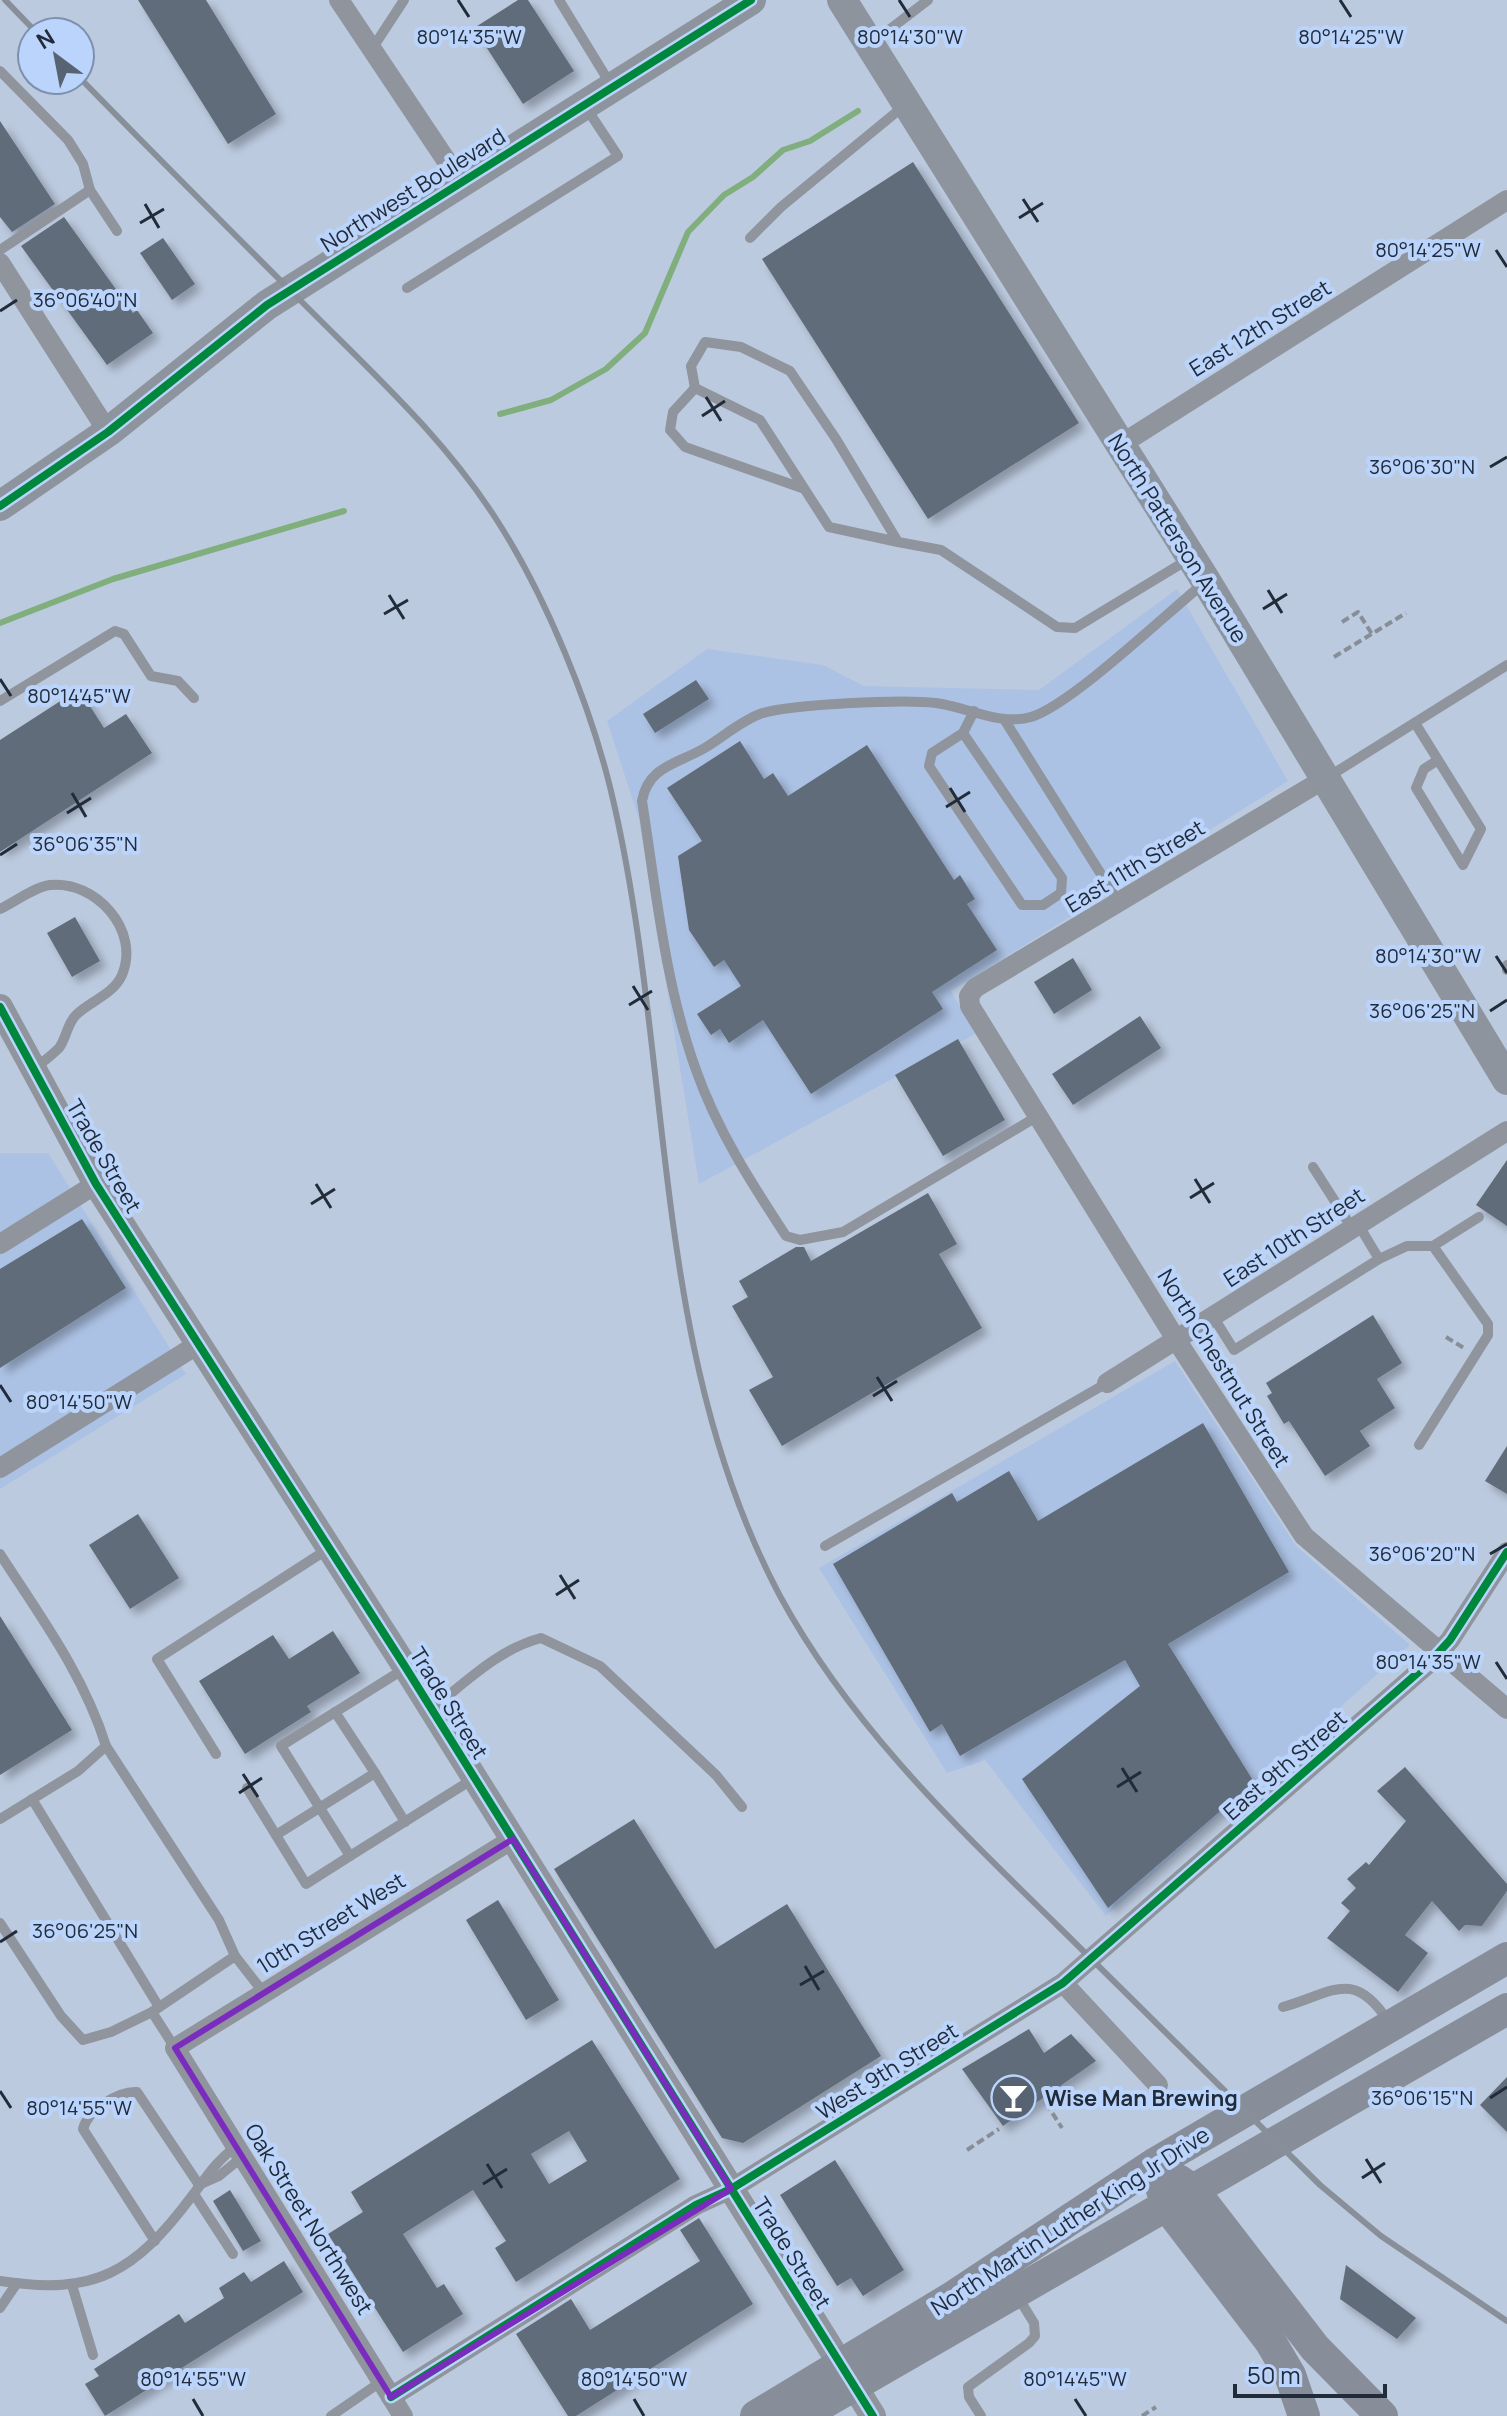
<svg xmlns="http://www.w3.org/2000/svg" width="1507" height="2416" viewBox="0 0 1507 2416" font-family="Manrope,sans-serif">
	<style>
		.built { fill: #acc2e4 }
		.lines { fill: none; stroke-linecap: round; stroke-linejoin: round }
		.stream { stroke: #80ae7d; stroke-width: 6 }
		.building { fill: #616c79; fill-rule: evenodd; filter: url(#shadow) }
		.path { stroke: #888e97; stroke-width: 4; stroke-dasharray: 8 4; stroke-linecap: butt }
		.service { stroke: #8f949d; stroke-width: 10 }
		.minor { stroke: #8f949d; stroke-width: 20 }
		.tertiary { stroke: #8f949d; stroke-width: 26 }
		.secondary { stroke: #8d949e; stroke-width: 30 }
		.primary { stroke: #878e99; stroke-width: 32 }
		.rail { stroke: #898f99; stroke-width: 6 }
		.cycleway-casing { stroke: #bbd4fb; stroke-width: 13 }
		.cycleway { stroke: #00873e; stroke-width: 8 }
		.marked { fill: none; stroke: #7b2cbf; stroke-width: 6; stroke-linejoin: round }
		.ticks { fill: none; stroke: #212b39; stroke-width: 3 }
		.labels { text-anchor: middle; stroke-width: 8; stroke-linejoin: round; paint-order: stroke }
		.street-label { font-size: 22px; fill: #212b39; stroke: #bbd4fb }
		.poi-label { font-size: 22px; font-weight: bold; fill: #212b39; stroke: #bbd4fb; text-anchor: start }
		.ticks-label { font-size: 20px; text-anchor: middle; fill: #212b39; stroke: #bbd4fb; stroke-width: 8; stroke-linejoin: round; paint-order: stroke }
	</style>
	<defs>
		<filter id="shadow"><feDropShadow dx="6" dy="6" stdDeviation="4" flood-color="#0004"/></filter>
	</defs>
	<rect width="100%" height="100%" fill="#bccadf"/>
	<g class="built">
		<path d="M1177,589L1288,781L951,991L975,1034L699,1184L639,819L607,721L707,649L823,665L864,686L1039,690Z"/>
		<path d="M0,1153H48L186,1374L0,1489Z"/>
		<path d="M1175,1361L1296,1546L1410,1645L1106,1916L985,1760L947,1773L819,1568Z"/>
	</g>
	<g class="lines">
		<g class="stream">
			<path d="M500,414L551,400L606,369L645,333L688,232L724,195L753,177L783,150L810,141L858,111"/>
			<path d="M0,623L113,579L344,511"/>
		</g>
	</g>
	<g class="building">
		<path d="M138,0H206L276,114L228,144Z"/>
		<path d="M518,0H528L574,71L523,104L474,28Z"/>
		<path d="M0,121L55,204L12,232L0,217Z"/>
		<path d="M913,162L1079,423L928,519L762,259Z"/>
		<path d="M64,217L133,313L137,310L153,333L107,365L21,246Z"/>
		<path d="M163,238L195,284L172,300L140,253Z"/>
		<path d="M696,680L709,699L655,733L643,714Z"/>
		<path d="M79,689L104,728L126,714L152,753L0,852V740Z"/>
		<path d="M740,741L764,779L773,773L788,796L867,745L954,880L960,875L975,899L967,904L997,950L932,992L943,1009L811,1094L763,1020L729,1043L720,1029L711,1035L697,1014L741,986L724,960L714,967L689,930L678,856L702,841L667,788Z"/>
		<path d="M75,917L100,961L72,977L47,933Z"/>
		<path d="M1073,958L1092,990L1054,1014L1034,982Z"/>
		<path d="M1140,1016L1161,1048L1073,1105L1052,1074Z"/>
		<path d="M958,1039L1005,1120L943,1156L895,1075Z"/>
		<path d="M1507,1160V1226L1476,1205Z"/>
		<path d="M928,1193L957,1244L939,1254L982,1328L782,1446L749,1390L773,1377L732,1306L748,1297L739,1281L796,1247H804L811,1261Z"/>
		<path d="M82,1219L126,1288L0,1368V1269Z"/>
		<path d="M1373,1315L1402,1363L1377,1379L1395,1408L1360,1431L1370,1446L1325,1476L1289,1421L1284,1424L1267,1396L1272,1393L1266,1383Z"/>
		<path d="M1203,1423L1289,1572L1168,1644L1254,1782L1108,1908L1022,1779L1140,1686L1125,1660L960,1756L942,1724L930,1732L833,1564L952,1493L957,1502L1009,1471L1038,1521Z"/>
		<path d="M1507,1446V1494L1485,1481Z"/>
		<path d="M138,1514L179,1578L130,1609L89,1545Z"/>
		<path d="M0,1616L72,1730L0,1775Z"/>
		<path d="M333,1631L360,1673L307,1706L311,1712L245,1754L199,1681L273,1635L289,1659Z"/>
		<path d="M1405,1767L1507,1884V1891L1482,1926L1465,1925L1459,1931L1432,1901L1405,1935L1428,1953L1398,1992L1327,1938L1350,1911L1341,1903L1356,1888L1347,1879L1366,1862L1369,1865L1406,1821L1377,1791Z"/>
		<path d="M634,1819L715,1949L787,1904L881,2056L743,2143L722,2138L554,1869Z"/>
		<path d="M498,1900L559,2000L526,2020L466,1920Z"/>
		<path d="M1029,2029L1044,2053L1071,2034L1096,2061L1003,2126L962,2069Z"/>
		<path d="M592,2040L680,2179L516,2282L495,2248L506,2241L473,2190L403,2234L437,2288L444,2284L463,2314L403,2352L328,2234L363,2212L351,2192ZM569,2131L587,2161L549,2184L531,2154Z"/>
		<path d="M1507,2077V2132L1480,2105Z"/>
		<path d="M835,2160L904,2270L863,2296L851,2278L837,2286L780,2195Z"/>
		<path d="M230,2190L261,2241L243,2251L213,2201Z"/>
		<path d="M699,2218L753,2304L576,2416H568L516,2334L571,2299L590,2330L700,2261L680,2230Z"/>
		<path d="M284,2261L303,2292L105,2416L85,2384L99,2376L94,2369L179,2314L185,2323L224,2298L219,2288L244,2272L251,2282Z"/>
		<path d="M1346,2265L1416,2318L1397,2339L1340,2299Z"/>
	</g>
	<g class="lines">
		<g class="path">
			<path d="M1342,622L1358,612L1372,634"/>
			<path d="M1334,657L1406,613"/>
			<path d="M1446,1337L1464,1348"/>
			<path d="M1046,2103L1062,2128"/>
			<path d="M967,2150L999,2129"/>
			<path d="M1142,2416L1156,2407"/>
		</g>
		<g class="service">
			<path d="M559,0L611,85"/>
			<path d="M872,43L928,0"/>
			<path d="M372,49L404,0"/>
			<path d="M0,71L68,140L83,164L90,190L117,231"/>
			<path d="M750,238L781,207L905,105"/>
			<path d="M0,250L90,190"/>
			<path d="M407,288L618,156L585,106"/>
			<path d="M695,388L673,412L670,430L685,447L802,488"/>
			<path d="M898,542L836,439L790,371L741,347L705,342L691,366L695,388L760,420L829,527L898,542L941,550L1057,627L1075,628L1189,559"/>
			<path d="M0,701L115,631L124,634L151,676L178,681L194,698"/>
			<path d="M1004,719L1119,903"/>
			<path d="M1415,723L1481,829L1463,865L1416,788L1424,769L1438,760"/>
			<path d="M963,733L1062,878L1061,893L1043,905H1022L929,766L932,753L963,733L974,711"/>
			<path d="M1328,777L1507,665"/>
			<path d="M0,909C15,902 34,887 50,885C95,880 141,930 122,975C113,995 90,1001 76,1015C67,1024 66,1039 59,1048C52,1055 43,1062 35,1068"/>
			<path d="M1507,965V970"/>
			<path d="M1038,1116L843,1232L800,1240L786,1236C752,1184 717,1130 696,1070C665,984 656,891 642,801C648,767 676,764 703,749C722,738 739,722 760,714C788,704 905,699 936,703C967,707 1000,726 1031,717C1071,705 1167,613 1204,583"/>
			<path d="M1313,1167L1352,1228"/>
			<path d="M1358,1224L1379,1259"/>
			<path d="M1433,1246L1479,1217"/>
			<path d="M1214,1318L1234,1350L1379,1259L1407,1246H1433L1488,1324V1335L1419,1445"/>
			<path d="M825,1546L1107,1383"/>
			<path d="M0,1554C40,1616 84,1675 106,1746L78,1771L0,1819"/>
			<path d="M404,1669L281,1746L350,1856L473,1779"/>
			<path d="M433,1708C467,1681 499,1649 541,1638L600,1666L716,1775L742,1807"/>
			<path d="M106,1746L219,1920L235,1956L152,2012"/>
			<path d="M216,1754L157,1659L328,1549"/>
			<path d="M375,1773L405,1822"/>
			<path d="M247,1788L306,1884L350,1856"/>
			<path d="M32,1799L159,2007"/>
			<path d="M276,1835L375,1773L335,1712"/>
			<path d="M0,1923L61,2016L83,2040L111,2032L152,2012L175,2048"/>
			<path d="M235,1956L264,1993"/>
			<path d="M1283,2007C1331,1994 1353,1967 1388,2021"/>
			<path d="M201,2184L219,2176L242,2157"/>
			<path d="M194,2194L233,2254"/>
			<path d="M155,2241L83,2129C88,2110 118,2091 137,2092L199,2185"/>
			<path d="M0,2281C96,2296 135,2272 192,2196C209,2174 213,2165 236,2146"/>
			<path d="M72,2285L93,2355"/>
			<path d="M0,2308L17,2283"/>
			<path d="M331,2416L382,2381"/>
			<path d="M981,2416L969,2397L968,2387L1029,2343L1035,2336L1034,2323L1018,2297"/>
		</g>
		<g class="minor">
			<path d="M339,0L460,181"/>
			<path d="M0,263L108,432"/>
			<path d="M1120,445L1507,200"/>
			<path d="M1326,778L975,988L969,996L970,1006L1177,1341L1304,1536L1507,1709"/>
			<path d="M0,1244L96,1184"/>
			<path d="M1107,1383L1507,1131"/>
			<path d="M0,1468L200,1343"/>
			<path d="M1063,1983L1158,2085"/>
			<path d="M391,2397L696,2205L731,2189L1063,1983L1429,1663L1450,1640L1507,1552"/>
			<path d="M403,2416L175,2048L513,1839"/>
		</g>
		<path class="tertiary" d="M0,1007L96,1184L406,1668L873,2416"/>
		<g class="secondary">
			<path d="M842,0L1206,581L1507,1080"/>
			<path d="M0,506L108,432L267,305L751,0"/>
		</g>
		<g class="primary">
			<path d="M1178,2180L1194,2191L1315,2348L1382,2416"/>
			<path d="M1161,2187L1167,2206L1270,2341L1290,2375L1304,2416"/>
			<path d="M756,2416L951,2298L1154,2164L1507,1958"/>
			<path d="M801,2416L1507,2009"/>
		</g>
		<g class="rail">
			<path d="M5,0L36,32"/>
			<path d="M80,78C151,151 223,223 295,295C366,367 443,435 498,522C546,597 590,704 611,791C675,1059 648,1348 780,1596C850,1725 954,1824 1058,1926C1146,2012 1233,2099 1320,2185L1381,2236L1507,2321"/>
		</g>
		<defs>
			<g id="cycleway">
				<path d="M0,506L108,432L267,305L751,0"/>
				<path d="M0,1007L96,1184L406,1668L873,2416"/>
				<path d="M391,2397L696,2205L731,2189L1063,1983L1429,1663L1450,1640L1507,1552"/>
			</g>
		</defs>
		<use href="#cycleway" class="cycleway-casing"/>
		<use href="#cycleway" class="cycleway"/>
	</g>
	<path class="marked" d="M513,1839L731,2189L391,2397L175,2048Z"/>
	<path class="ticks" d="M458,0L469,17M899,0L910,17M1340,0L1351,17M1023,199L1038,222M145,204L159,228M1019,218L1043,203M140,223L164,209M1496,250L1507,267M0,311L17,300M706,397L721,421M702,416L725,401M1490,467L1507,457M1268,590L1282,613M389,595L404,619M1263,609L1287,594M384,614L408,600M0,679L11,696M950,788L965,812M72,793L86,817M946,807L970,792M67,813L91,798M0,855L17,844M1496,956L1507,973M633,986L648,1010M629,1005L652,991M1490,1011L1507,1000M1195,1179L1210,1203M316,1184L331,1208M1190,1198L1214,1183M311,1204L335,1189M877,1377L892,1401M0,1385L11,1402M873,1396L897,1381M1490,1554L1507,1544M560,1575L575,1599M556,1595L579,1580M1496,1662L1507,1679M1122,1768L1137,1792M243,1774L258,1797M1117,1787L1141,1772M239,1793L262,1778M0,1942L17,1931M805,1966L819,1990M800,1985L824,1971M0,2091L11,2108M1490,2098L1507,2087M1366,2159L1381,2183M487,2164L502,2188M1362,2178L1385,2163M483,2184L507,2169M193,2399L203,2416M634,2399L644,2416M1075,2399L1086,2416"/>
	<defs>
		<symbol id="bar-disc" viewBox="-11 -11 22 22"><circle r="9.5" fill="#576373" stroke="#bbd4fb"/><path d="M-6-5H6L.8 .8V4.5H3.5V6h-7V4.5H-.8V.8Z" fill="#fff"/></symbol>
	</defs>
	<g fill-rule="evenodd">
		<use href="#bar-disc" x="988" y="2072" width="51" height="51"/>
	</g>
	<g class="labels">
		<g class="street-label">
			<text transform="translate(413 190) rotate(-32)" y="8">Northwest Boulevard</text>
			<text transform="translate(1260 328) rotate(-32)" y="8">East 12th Street</text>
			<text transform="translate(1178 538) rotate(58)" y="8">North Patterson Avenue</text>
			<text transform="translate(1135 866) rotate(-31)" y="8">East 11th Street</text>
			<text transform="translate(104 1156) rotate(60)" y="8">Trade Street</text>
			<text transform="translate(1294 1237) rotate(-33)" y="8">East 10th Street</text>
			<text transform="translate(1224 1368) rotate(58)" y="8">North Chestnut Street</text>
			<text transform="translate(449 1703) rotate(58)" y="8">Trade Street</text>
			<text transform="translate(1285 1765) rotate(-41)" y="8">East 9th Street</text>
			<text transform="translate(331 1923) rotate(-32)" y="8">10th Street West</text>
			<text transform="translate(887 2071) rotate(-32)" y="8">West 9th Street</text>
			<text transform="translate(309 2219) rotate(58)" y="8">Oak Street Northwest</text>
			<text transform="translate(1070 2221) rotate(-33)" y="8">North Martin Luther King Jr Drive</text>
			<text transform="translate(792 2253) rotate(58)" y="8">Trade Street</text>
		</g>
		<g class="poi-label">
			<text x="1045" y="2106">Wise Man Brewing</text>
		</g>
	</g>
	<g class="ticks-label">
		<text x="469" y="44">80°14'35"W</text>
		<text x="910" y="44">80°14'30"W</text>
		<text x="1351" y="44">80°14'25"W</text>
		<text x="1428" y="257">80°14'25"W</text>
		<text x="85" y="307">36°06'40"N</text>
		<text x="1422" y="474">36°06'30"N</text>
		<text x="79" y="703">80°14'45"W</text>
		<text x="85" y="851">36°06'35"N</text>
		<text x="1428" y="963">80°14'30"W</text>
		<text x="1422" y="1018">36°06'25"N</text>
		<text x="79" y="1409">80°14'50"W</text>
		<text x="1422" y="1561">36°06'20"N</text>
		<text x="1428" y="1669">80°14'35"W</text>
		<text x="85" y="1938">36°06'25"N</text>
		<text x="1422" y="2105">36°06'15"N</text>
		<text x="79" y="2115">80°14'55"W</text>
		<text x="193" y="2386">80°14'55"W</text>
		<text x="634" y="2386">80°14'50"W</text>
		<text x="1075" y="2386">80°14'45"W</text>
	</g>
	<g transform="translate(56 56) rotate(328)"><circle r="38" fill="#bbd4fb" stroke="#7d90ad" stroke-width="2"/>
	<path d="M0-6L14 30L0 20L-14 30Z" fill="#576373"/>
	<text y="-12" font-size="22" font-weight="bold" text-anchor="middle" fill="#212b39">N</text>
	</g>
	<path d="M1235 2384v12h150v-12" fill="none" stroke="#212b39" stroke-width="4"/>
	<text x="1247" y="2384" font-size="24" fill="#212b39" stroke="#bbd4fb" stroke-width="6" paint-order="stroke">50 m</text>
</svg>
